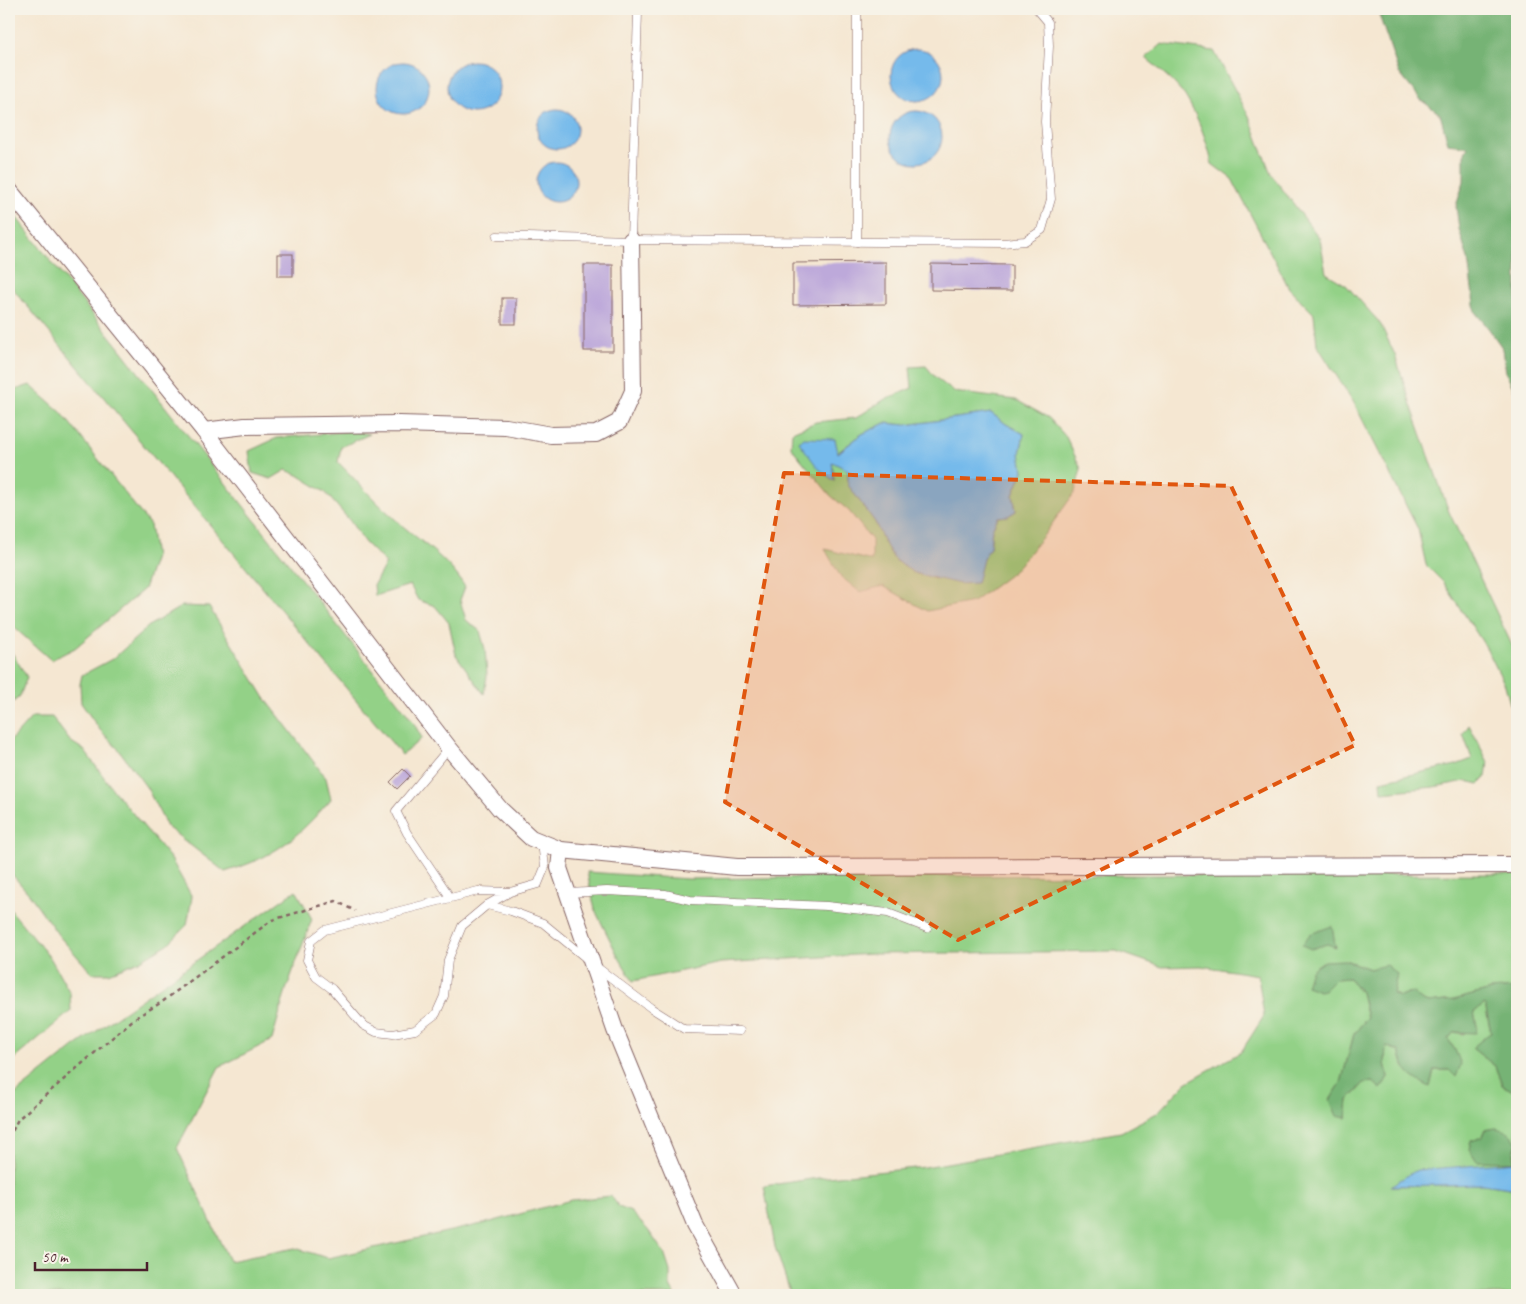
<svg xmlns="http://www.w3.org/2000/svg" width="1526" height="1304" viewBox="0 0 1526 1304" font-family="Caveat,sans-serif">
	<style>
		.green { fill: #93d187; stroke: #6e7859; fill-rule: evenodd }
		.forest { fill: #76b374; stroke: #606950 }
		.water { fill: #74baeb; stroke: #5f6c8b }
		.building { fill: #bda9da }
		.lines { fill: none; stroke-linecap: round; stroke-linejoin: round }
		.lane-casing { stroke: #866565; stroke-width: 9 }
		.street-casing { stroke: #866565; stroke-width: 18 }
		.path { stroke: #866565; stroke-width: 2.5; stroke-dasharray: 4 4; stroke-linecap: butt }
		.lane { stroke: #fff; stroke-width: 8 }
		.street { stroke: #fff; stroke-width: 16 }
		.marked { fill: #e0560e; fill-opacity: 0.2; stroke: #e0560e; stroke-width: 4; stroke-dasharray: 10 6; stroke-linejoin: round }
	</style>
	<rect width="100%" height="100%" fill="#f7f3e8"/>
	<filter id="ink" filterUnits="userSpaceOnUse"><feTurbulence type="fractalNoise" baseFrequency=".02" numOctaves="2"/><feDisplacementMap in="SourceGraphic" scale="10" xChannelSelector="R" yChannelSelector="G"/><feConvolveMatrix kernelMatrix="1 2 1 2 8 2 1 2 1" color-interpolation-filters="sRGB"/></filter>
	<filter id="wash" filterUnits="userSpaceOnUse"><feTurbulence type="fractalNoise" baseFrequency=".0096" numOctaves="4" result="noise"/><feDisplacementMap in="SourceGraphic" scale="20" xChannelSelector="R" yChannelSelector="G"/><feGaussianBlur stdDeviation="1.12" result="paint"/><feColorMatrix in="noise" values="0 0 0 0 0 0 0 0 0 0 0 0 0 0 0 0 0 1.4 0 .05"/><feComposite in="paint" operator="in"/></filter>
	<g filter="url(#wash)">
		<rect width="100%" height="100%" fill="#f5e7d2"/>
		<g class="green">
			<path d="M1161,44L1214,51L1249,116L1271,174L1320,239L1326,273L1346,285L1380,323L1395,355L1411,405L1449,512L1517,656V723L1513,715L1505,685L1487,649L1444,583L1426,565L1418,529L1354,403L1317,345L1314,314L1289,288L1232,179L1212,164C1207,140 1198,117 1185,96C1175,82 1159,69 1146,58Z"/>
			<path d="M9,208L412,720L422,738L402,755L9,284Z"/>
			<path d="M926,366L935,377L954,392L1016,400L1049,418L1066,437L1081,469L1075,492L1044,535L1013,572L973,602L927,611L883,586L860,592L840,576L825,549L872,561V540L849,511L830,495L791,447L792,432L816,422L856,418L882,401L912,388L910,367ZM991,413L1006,424L1024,434L1020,453L1023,471L1013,495L1016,511L1008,516L998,517L992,529L990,547L983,559L935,579L914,573L894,559L883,540L875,522L848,485V470L832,461L834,480L804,438L837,453L862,434L885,423L906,425Z"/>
			<path d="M30,385L61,412L150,525L155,557L144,589L75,648L51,660L9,623V392Z"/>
			<path d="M353,431L370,434L341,447L338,462C357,481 375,502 396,520C420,542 448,558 465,587L460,600L466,620L480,631L485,649L487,676L484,694L456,655L449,623L435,606L418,600L410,585L375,596L374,584L386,563L365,543L350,521L325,492L298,475L286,470L271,479L252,473L249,451L277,438Z"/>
			<path d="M182,606L209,607L265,698L326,778L331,799C313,820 293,841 269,854C255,862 240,867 225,872L167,827L147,788L119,750L100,730L81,703L80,684L82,675L114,658L150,625Z"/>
			<path d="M9,648L27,677L20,696L9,706Z"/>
			<path d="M32,717H52L70,741L84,750L114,791L171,859L192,897L187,925L168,944L139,961L109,973H92L59,936L30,895L9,871V742Z"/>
			<path d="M1469,725L1488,762L1486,777L1479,784L1466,781L1434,787L1382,792L1381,781L1456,765L1472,759L1463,734Z"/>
			<path d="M587,872L688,879L895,876L1517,874V988L1491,990L1454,1000L1428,1003L1421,1000L1412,992L1400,997L1393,993L1397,974L1370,969L1345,960L1324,990L1335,979L1349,978L1361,992L1367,1018L1354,1034L1341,1083L1330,1100L1346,1118L1348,1100L1364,1083L1373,1082L1388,1077L1385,1063V1046L1399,1051L1404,1068L1430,1086L1434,1070H1449L1456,1077L1455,1050L1448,1039L1454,1032L1463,1034L1477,1026L1474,1012L1485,1004L1491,1033L1472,1048L1495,1066L1502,1085L1517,1093V1143C1508,1130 1500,1127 1484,1130L1515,1161L1514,1151L1517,1146V1162L1392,1186L1483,1184L1517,1189V1295H1054L1018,1292L1007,1295H791L775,1247L764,1186L818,1178L925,1167L1121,1132L1157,1113L1186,1083L1241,1052L1264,1016L1258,975L1201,966L1162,967L1116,951L872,954L721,963L633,981L618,956L595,910Z"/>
			<path d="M296,890L312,919L286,990L272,1040L219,1067L177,1148L229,1261L295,1248L328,1258L487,1223L571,1200L611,1196L619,1207L631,1212L648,1230L664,1253L670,1271V1286L675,1295H9V1099L74,1047Z"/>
			<path d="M9,908L51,959L70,993L71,1011L9,1063Z"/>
		</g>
		<g class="forest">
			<path d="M1377,9H1510L1517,37V396L1506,373L1503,349L1489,329L1475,312L1468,259L1459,229L1456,206L1464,181V155L1468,147L1448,143L1440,114L1421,100L1399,73Z"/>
			<path d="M1517,408V448L1512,431Z"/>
			<path d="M1332,926C1334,933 1333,939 1336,947L1327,944L1311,949L1302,945L1310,934Z"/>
			<path d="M1345,960L1370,969L1386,965L1397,974L1393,994L1400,997L1412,992L1421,1000L1428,1003L1454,1000L1491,990L1517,988V1093L1502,1085L1495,1066L1472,1048L1491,1032L1485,1004L1474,1012L1477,1026L1476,1033L1454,1032L1448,1039L1455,1050L1461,1064L1456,1077L1449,1070H1434L1430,1087C1409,1076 1406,1074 1399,1051L1386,1046L1385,1063L1388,1077L1381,1089L1373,1082L1364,1083L1348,1100L1346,1118L1337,1116L1330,1100L1341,1083L1354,1034L1367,1018L1361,992L1349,978L1335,979L1324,990L1319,991L1306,986L1311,970L1324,961Z"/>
			<path d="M1496,1128C1507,1130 1511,1134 1517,1143L1514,1152L1515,1162L1477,1161L1469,1149L1471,1141L1483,1137L1484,1130Z"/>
		</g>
		<g class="water">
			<circle cx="917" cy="75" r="26"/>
			<circle cx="473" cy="87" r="26"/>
			<circle cx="403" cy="88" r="26"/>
			<circle cx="557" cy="129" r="20"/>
			<circle cx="916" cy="137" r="26"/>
			<circle cx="556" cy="182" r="20"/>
			<path d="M991,413L1006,424L1024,434L1020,453L1023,471L1013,495L1016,511L1008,516L998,517L992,529L990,547L983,559L977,583L960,584L914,573L894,559L883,540L875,522L848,485V470L832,462L834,481L818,468L799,442L804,438L835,439L838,453L862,434L885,423L906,425Z"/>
			<path d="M1517,1162V1189L1483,1184L1390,1186L1417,1170Z"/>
		</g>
		<g id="blocks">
			<g class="building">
				<rect x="278" y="254" width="15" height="22"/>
				<path d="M886,262V304L793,305V263Z"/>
				<path d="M931,264L1012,265V291L931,290Z"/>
				<rect x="584" y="265" width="29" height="86"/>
				<rect x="502" y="298" width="14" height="26"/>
				<path d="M403,769L410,776L397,789L390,782Z"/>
			</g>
		</g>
	</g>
	<g filter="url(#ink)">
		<use href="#blocks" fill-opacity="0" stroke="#866565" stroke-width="1"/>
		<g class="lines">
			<defs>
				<g id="lane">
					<path d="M857,9V242"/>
					<path d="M497,236L631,240L1003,243L1025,241L1042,230L1051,199L1045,122L1049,46L1048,22L1037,9"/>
					<path d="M631,240L638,12L639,9"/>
					<path d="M449,748L396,811L407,833L450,897"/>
					<path d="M510,892L487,905L462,926L448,960L444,996L436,1014L415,1030L393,1034L376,1032L363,1025L332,989L316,977L307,960L311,941L325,930L478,891L510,892L538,884L545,867L542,843"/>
					<path d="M568,893L607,891L665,894L690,900L827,906L888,913L927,928"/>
					<path d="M487,905L511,911L543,923L587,959"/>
					<path d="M598,968L651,1008L684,1029L740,1031"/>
				</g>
				<g id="street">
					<path d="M9,190L204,431L449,748L500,809L531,838L561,850L737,867L1517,865"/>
					<path d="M204,431L245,426L399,424L506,427L551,435L596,434L619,422L633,391L631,240"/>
					<path d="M561,850L559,868L615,1030L695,1225L734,1295"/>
				</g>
			</defs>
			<use href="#lane" class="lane-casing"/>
			<use href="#street" class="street-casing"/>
			<path class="path" d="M9,1138L18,1119L135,1018L162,1002L272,920L336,901L355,911"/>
			<use href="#lane" class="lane"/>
			<use href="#street" class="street"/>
		</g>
	</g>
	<path class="marked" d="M784,473L1231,486L1355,745L958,940L725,802Z"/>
	<rect width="1526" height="1304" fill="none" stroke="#f7f3e8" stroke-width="30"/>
	<path d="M35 1262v8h112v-8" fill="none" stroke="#4a1f2b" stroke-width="2.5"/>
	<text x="42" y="1262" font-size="15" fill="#4a1f2b" stroke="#f7f3e8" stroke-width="4" paint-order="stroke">50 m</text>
</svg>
